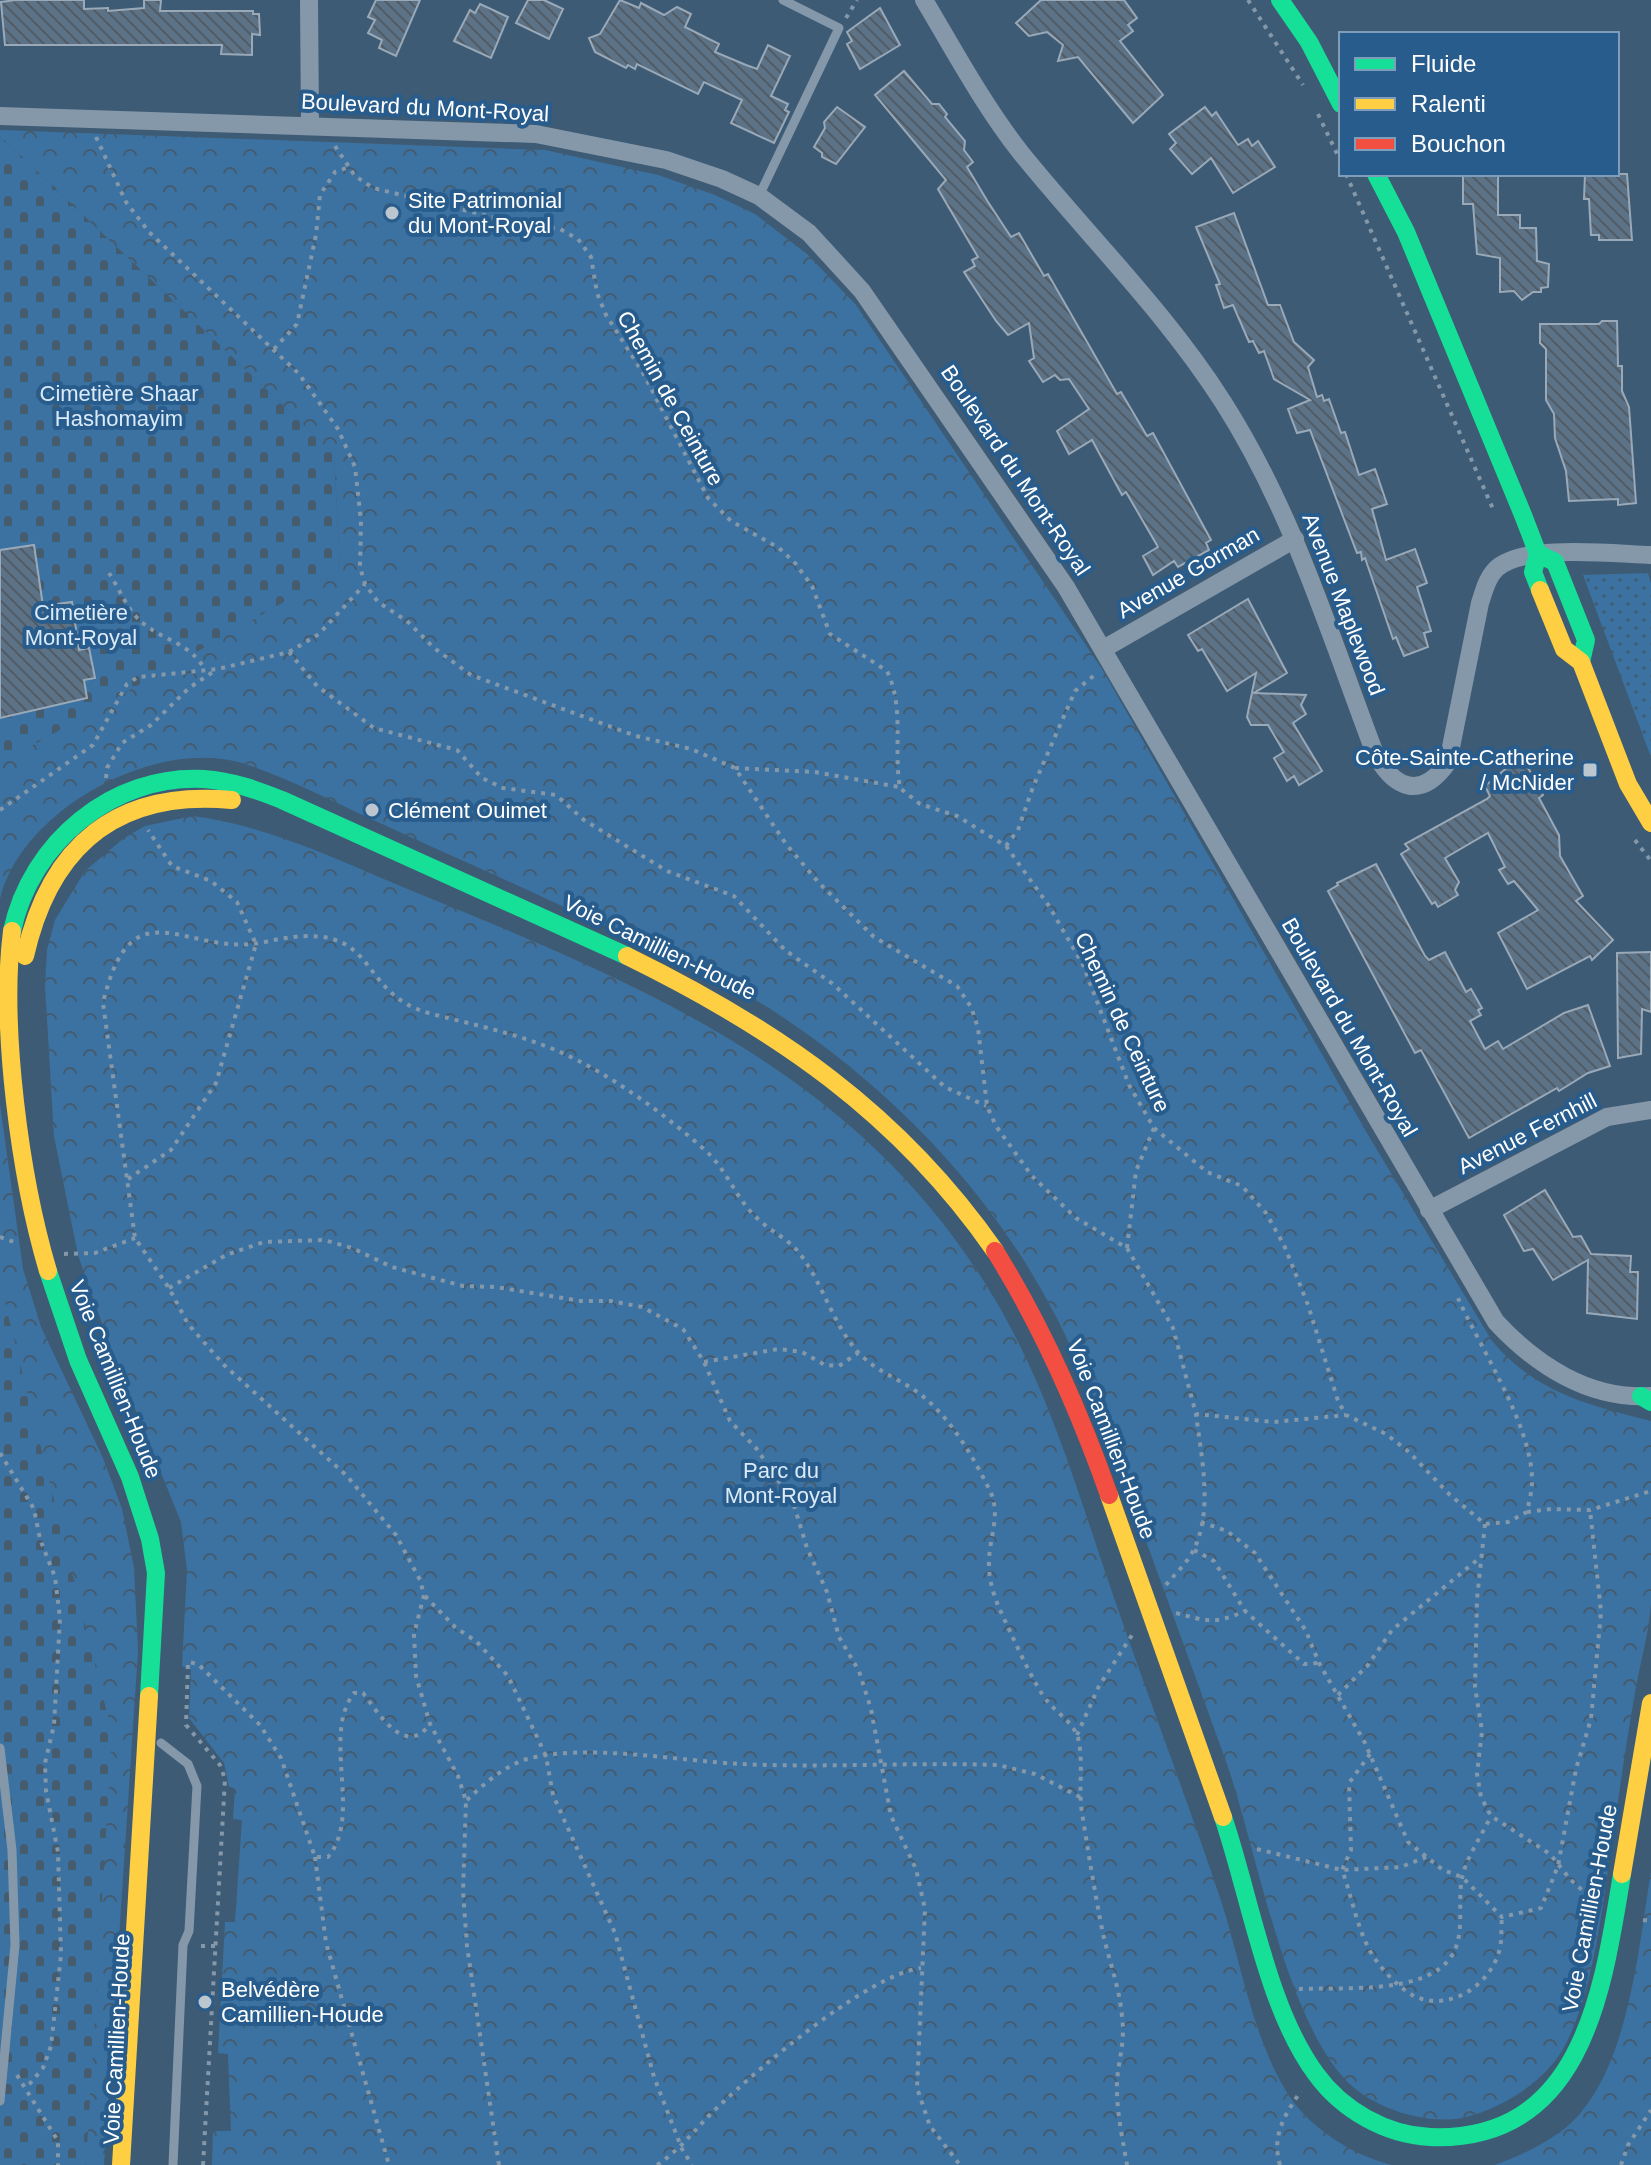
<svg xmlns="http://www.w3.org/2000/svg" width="1651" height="2165" viewBox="0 0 1651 2165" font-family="Helvetica,sans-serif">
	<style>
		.grass { fill: url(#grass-dots) }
		.forest { fill: url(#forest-crowns) }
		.cemetery { fill: url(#cemetery-stones) }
		.building { fill: url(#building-back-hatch); stroke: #99a9b8; stroke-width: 2 }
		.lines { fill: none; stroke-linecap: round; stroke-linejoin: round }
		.path { stroke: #8598a9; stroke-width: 4; stroke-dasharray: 4 6; stroke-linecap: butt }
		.lane { stroke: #8598a9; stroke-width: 9 }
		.street { stroke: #8598a9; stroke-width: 18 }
		.fast { stroke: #16e098; stroke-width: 18 }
		.slow { stroke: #ffcf43; stroke-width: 18 }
		.jam { stroke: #f24e42; stroke-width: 18 }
		.poi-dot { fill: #bbc6cf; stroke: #275c8c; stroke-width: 3 }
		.labels { text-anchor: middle; stroke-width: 8; stroke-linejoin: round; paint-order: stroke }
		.street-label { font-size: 22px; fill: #fff; stroke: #275c8c }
		.poi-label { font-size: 22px; fill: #fff; stroke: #275c8c; text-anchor: start }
		.park-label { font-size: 22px; fill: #daeaf8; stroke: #275c8c }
	</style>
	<defs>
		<pattern id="grass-dots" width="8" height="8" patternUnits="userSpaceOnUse" patternTransform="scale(2)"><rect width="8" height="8" fill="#3b72a2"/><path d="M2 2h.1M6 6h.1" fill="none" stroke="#455b6e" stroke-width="1.8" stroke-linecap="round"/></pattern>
		<pattern id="forest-crowns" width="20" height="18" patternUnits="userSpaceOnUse" patternTransform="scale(2)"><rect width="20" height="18" fill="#3b72a2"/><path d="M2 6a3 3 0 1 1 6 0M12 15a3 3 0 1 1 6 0" fill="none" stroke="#455b6e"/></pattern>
		<pattern id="cemetery-stones" width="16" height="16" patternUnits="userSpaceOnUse" patternTransform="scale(2)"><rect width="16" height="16" fill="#3b72a2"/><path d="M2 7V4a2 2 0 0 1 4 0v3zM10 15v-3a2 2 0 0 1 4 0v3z" fill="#455b6e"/></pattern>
		<pattern id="building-back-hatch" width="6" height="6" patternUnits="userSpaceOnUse" patternTransform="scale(2)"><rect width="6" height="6" fill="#5b7287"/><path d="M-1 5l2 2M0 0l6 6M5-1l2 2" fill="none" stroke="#525b64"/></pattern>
	</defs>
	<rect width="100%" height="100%" fill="#3e5b75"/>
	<path class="grass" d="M1648,573L1651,584V757L1583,575Z"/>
	<g class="forest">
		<path d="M0,130L545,150L658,175L715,195L755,214L807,254L856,305L1102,669L1368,1135L1492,1341C1536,1393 1588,1405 1651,1421C1651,1482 1651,1543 1651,1603C1649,1633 1640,1663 1635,1693C1626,1743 1619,1793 1612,1843C1602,1906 1594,1993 1563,2049C1544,2082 1502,2108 1466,2117C1430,2126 1379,2110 1352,2086C1287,2028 1257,1850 1227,1764C1196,1678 1165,1593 1134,1508C1107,1437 1083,1364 1046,1298C983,1183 886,1085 778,1014C707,967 624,935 547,899C487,871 427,845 367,817C326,798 285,777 242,763C155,737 21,810 0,899V718L222,636L340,570L334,454L0,136Z"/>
		<path d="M193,816C272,826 348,865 422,895C651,988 866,1078 997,1303C1051,1395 1080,1500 1115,1601C1150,1702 1188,1802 1222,1904C1242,1967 1253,2039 1289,2096C1311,2129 1354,2156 1392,2165H212L213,2131H231L228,2054L218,2053L225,1922H235L242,1820L233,1819L235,1789L229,1787L224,1763L189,1718L191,1670L182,1666L187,1570L181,1522L111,1349L78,1255L54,1136L45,985L47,950L55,920L85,871L124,838L145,826Z"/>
		<path d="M0,1105L23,1269L41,1327L103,1458L122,1509L134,1568L138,1651L104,2165H0Z"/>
		<path d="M1651,1872V2165H1495C1520,2156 1550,2142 1570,2124C1629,2069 1638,1949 1651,1872Z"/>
	</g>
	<g class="cemetery">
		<path d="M0,136L334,454L340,570L0,764Z"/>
		<path d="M0,1283L112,1733L86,2165H0Z"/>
	</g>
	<g class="building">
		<path d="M16,0H84V9L108,8V11L144,8V0H161L160,11H253V14H259L260,35L252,34V55L221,54L222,45H5L1,2Z"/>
		<path d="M376,0H420L396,56L379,48L382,40L368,33L375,20L368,17Z"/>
		<path d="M528,0H544L563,9L549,39L516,23Z"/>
		<path d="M620,0L639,8L641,3L664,15L677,7L691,14L685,27L719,44L715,52L746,65L757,69L768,45L790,56L771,96L788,104L785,110L789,112L774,143L731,123L742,100L704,82L698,94L637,64L635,69L628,65L626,68L595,52L589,38L600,34Z"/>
		<path d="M1041,0H1124L1137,18L1128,25L1133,31L1120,41L1163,95L1133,123L1078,57L1058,61L1063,45L1047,32L1029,36L1016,23Z"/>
		<path d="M480,4L508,17L491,58L454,41L470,10L475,13Z"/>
		<path d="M880,8L900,45L860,69L847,44L852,41L847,32Z"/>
		<path d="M904,71L932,104H939L947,114L945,117L965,141L964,150L973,162L967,167L988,202L1011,237L1019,233L1044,276L1048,274L1117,394L1121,392L1147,436L1153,433L1211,540L1206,543L1209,550L1178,567L1174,561L1153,575L1143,556L1158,547L1126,492L1122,495L1092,440L1069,454L1057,431L1089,409L1069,379L1060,380L1055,375L1043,382L1029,361L1034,358L1029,323L1008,335L996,321L964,272L975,266L972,260L978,257L938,189L946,180L875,95Z"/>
		<path d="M837,107L865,127L836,164L822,157V153L814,147L825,128L824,122Z"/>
		<path d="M1205,107L1212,116L1216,112L1238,145L1248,139L1252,146L1258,141L1275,167L1233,193L1211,158L1192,174L1170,149L1176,143L1169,134Z"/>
		<path d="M1463,174H1498V215H1520V228H1536L1537,261L1549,264L1548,287L1541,288V292H1533L1522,300L1514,291L1500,292V258L1477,254L1473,204H1463Z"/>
		<path d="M1585,174H1627L1632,240H1599V235H1591L1589,199H1584Z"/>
		<path d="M1234,213L1268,305H1280L1294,342L1314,360L1308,367L1317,397L1322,395L1324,401L1329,399L1341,433L1345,432L1359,475L1375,469L1387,504L1372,509L1386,560L1415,549L1427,583L1417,587L1431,631L1424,633L1428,647L1404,656L1396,637L1393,639L1365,558L1362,560L1361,552L1357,553L1310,430L1297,433L1288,409L1310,400L1274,379L1264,351L1259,353L1253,341L1249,342L1233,305L1224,308L1216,285L1220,284L1196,227Z"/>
		<path d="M1602,321H1617L1618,366H1622V391L1629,407L1636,503L1618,505V499L1569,501L1566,471L1555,438L1554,414L1546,400V349L1540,343V324H1599Z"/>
		<path d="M34,545L43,606L72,602L79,650L89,648L95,678L84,680L87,698L0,718V550Z"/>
		<path d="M1248,599L1287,673L1254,693L1306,695L1301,705L1306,714L1293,723L1322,771L1299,785L1294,776L1287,781L1274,758L1284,752L1268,725H1251L1247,717L1256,673L1227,691L1202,649L1198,651L1188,635Z"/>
		<path d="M1515,761L1518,767L1525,762L1543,795L1539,798L1559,835L1560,856L1583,896L1576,901L1613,940L1592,960L1590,956L1527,989L1498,933L1538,910L1514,881L1508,884L1499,870L1505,867L1488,833L1445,858L1459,882L1455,890L1458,895L1438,907L1435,902L1432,904L1401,854L1409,849L1405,844L1487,799L1490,796L1485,786Z"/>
		<path d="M1376,864L1425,956L1429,960L1445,952L1466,992L1471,989L1482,1008L1478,1010L1481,1015L1470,1021L1485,1049L1498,1041L1503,1049L1564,1013L1588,1005L1610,1066L1588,1073L1559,1091L1557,1088L1469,1138L1421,1050L1415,1053L1328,891L1338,885L1337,883Z"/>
		<path d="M1651,952V1012L1642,1009L1641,1054L1618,1058L1617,953Z"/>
		<path d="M1545,1190L1573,1237L1581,1236L1591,1254L1631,1256L1630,1272H1638L1637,1319L1587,1313L1588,1260L1553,1280L1533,1249L1524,1251L1504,1215Z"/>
	</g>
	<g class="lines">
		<g class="path">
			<path d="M1248,0L1303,85"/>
			<path d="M846,18L857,0"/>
			<path d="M1318,114L1341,162"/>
			<path d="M96,137L126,202L149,232L299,374L338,429L355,467L361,521L360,567L365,584L378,602L407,621L434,648L471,675L636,736L691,749L735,768L786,844L819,883L874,937L957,986L971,1007L978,1028L987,1106L996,1126L1032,1176L1076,1218L1127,1248L1173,1328L1196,1414L1274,1422L1346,1415"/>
			<path d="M335,146L355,176L373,188L521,224L560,229L578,239L591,257L597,293L606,315L643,373L708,498L731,521L779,548L795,563L812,586L830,634L887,671C905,709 893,748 900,788L920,804L957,816L1006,846L1049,906L1083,965L1129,1085L1154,1128L1207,1172L1242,1186L1266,1213L1284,1245L1308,1305L1338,1401L1346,1415L1386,1434L1409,1452L1450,1495L1485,1524L1508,1522L1527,1512C1529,1502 1532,1491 1532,1482C1533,1427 1480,1348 1458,1298"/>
			<path d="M1346,174L1493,509"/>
			<path d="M274,349L297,324L316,235L320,195L335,172L349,167"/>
			<path d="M109,573C120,590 128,612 144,624C165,641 189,643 204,668"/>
			<path d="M289,652L317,686L374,728L457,750L482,778L503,788L556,795L584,820L667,871L734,896L785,950L833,984L945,1087L986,1106"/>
			<path d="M735,768L815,772L899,787"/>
			<path d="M106,778L107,768L122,743L151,725L189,688L216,670"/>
			<path d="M0,810L93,745L127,684L138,677L218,669L289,652L319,634L365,584"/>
			<path d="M1635,840L1651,861"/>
			<path d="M1006,846L1018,830L1033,787L1075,691L1097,673"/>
			<path d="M128,1179L171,1150L216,1083L256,944L237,902L211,881L172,866L148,830"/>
			<path d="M0,1237L17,1243"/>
			<path d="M1127,1248L1136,1171L1154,1128"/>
			<path d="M64,1254L95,1253L135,1238"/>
			<path d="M169,1288L226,1255L264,1242L324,1240L352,1248L392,1267L463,1286L496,1287L581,1301H611L642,1307L683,1329L704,1362L730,1421L756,1448L793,1502L807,1548L827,1592L839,1637L859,1671L871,1709L891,1816L916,1869L925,1909L917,2088L930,2126L960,2165"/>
			<path d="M704,1362L778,1349L802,1352L825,1365L839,1366L858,1353"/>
			<path d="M0,1453L34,1509L40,1539L55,1577L60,1618L54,1725L45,1763L46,1791L58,1852L61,1955L51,2046L43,2068L27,2087"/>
			<path d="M1527,1512L1551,1509L1590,1510L1651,1491"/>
			<path d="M1201,1522L1227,1531L1255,1553L1306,1631L1319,1663L1365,1743L1408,1842L1443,1870L1462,1877L1502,1917L1541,1908L1558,1866L1576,1769L1591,1719L1601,1612L1590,1510"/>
			<path d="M1485,1524L1477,1599L1475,1687L1482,1731L1477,1774L1481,1797L1491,1816L1550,1854L1570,1879L1595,1902"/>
			<path d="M1194,1550L1214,1561L1245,1611"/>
			<path d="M1166,1585C1175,1574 1187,1563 1193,1551C1214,1511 1201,1456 1196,1414"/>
			<path d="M425,1596L455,1627L477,1642L508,1676L546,1756L553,1795L615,1933L654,2077L682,2149L692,2165"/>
			<path d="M1176,1613C1207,1621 1214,1625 1245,1611L1304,1664L1319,1663"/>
			<path d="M1338,1695L1368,1665L1392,1630L1482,1556"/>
			<path d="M1077,1735L1099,1686L1134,1632"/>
			<path d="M1370,1754L1349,1783L1351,1850L1342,1870C1351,1894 1356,1923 1368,1947C1376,1964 1397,1987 1414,1996C1450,2013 1492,1984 1500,1948C1502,1938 1501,1927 1502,1917"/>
			<path d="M467,1800C484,1784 504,1766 527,1759C585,1743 680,1761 740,1764C826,1768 912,1762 998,1765L1035,1774L1080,1797"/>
			<path d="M1257,1849L1342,1870L1401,1867L1426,1857"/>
			<path d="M315,1857L326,1943L389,2165"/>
			<path d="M1643,1920L1651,1921"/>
			<path d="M201,1946H216"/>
			<path d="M1299,1989C1341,1987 1425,1995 1451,1957C1466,1935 1457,1902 1462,1878C1466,1858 1482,1835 1491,1816"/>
			<path d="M17,2075L58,2141V2165"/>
			<path d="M203,2165L225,1779L220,1765L186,1725L188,1662L198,1664L260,1725L281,1758L315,1857H328C363,1816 321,1736 354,1693H363C377,1711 405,1759 430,1724"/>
			<path d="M499,2165L467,1946L463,1892L466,1801L458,1776L430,1724L416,1676L414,1634L424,1595L420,1580L396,1535L347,1476L224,1365L188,1324L169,1288L135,1238L103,1003C132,880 187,959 265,942C386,914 350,993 432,1014C479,1026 532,1037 575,1059C621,1082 668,1117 706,1151C727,1170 736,1199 757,1218C771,1232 788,1238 800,1254C823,1284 832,1322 857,1351C876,1373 905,1380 926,1399C953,1422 975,1460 990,1491C1002,1515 988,1540 989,1565C989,1581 994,1596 1000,1610C1011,1633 1033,1684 1048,1702C1058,1714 1073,1722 1078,1738C1084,1762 1078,1788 1082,1813C1088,1850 1094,1888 1101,1924C1107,1956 1119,1984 1122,2016C1126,2046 1116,2065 1117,2090C1117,2114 1123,2141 1127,2165"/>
			<path d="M657,2165C683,2148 697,2126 719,2106C760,2067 868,1975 921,1968"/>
			<path d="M1280,2165C1271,2136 1285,2114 1301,2091"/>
			<path d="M1621,2165L1628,2145L1651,2110"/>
		</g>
		<g class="lane">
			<path d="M759,196L839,28L783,0"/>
			<path d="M161,1743L188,1764L197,1786L189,1931L183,1945L173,2165"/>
			<path d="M0,1748L12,1850L15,1945L0,2101"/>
		</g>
		<g class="street">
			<path d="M309,0L310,124"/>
			<path d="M924,0C955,52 984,106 1021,153C1088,236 1165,311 1223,402C1292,510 1329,632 1374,751C1393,789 1421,801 1448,762L1480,603C1484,591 1487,578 1496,569C1523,543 1615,554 1651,555"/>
			<path d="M0,116L536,134L666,160L722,179L759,196L809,233L862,291L1066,587L1496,1322C1536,1365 1589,1400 1651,1396"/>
			<path d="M1105,648L1295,539"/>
			<path d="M1429,1210L1607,1117L1651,1110"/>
		</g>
		<g class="fast">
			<path d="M1280,0L1309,42L1341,104"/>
			<path d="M1376,174L1406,232L1523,515L1538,554L1533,572L1540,590"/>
			<path d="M1538,554L1555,562L1586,640L1581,662"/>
			<path d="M12,931C31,842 113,774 204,779C232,781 257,790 282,800L627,956"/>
			<path d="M48,1271L78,1360L130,1477L150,1539L156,1573L149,1696"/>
			<path d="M1641,1396L1651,1402"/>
			<path d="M1223,1817C1250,1896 1267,2008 1316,2074C1342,2110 1386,2135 1430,2137C1583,2143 1603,1990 1622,1874"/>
		</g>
		<g class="slow">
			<path d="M1540,590L1564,649L1581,662L1628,784L1651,823"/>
			<path d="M12,931C0,1027 20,1177 48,1271"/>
			<path d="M25,956C50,845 117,789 232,800"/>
			<path d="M627,956C776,1029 899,1113 995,1251"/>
			<path d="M1109,1495L1223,1817"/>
			<path d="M1622,1874L1651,1703"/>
			<path d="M121,2165L149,1696"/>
		</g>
		<path class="jam" d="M995,1251C1043,1328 1079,1410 1109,1495"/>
	</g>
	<g class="poi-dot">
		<circle cx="392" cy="213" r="8"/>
		<rect x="1582" y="762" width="16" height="16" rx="4"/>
		<circle cx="372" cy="810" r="8"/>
		<circle cx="205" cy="2002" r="8"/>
	</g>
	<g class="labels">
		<g class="street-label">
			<text transform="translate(425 107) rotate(3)" y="8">Boulevard du Mont-Royal</text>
			<text transform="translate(671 398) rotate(61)" y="8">Chemin de Ceinture</text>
			<text transform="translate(1016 470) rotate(56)" y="8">Boulevard du Mont-Royal</text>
			<text transform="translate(1188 572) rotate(-30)" y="8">Avenue Gorman</text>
			<text transform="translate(1344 604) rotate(69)" y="8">Avenue Maplewood</text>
			<text transform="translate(660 947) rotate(26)" y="8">Voie Camillien-Houde</text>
			<text transform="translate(1123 1022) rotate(65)" y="8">Chemin de Ceinture</text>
			<text transform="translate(1350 1027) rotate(60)" y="8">Boulevard du Mont-Royal</text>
			<text transform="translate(1527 1133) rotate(-27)" y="8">Avenue Fernhill</text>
			<text transform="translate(116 1379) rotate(68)" y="8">Voie Camillien-Houde</text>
			<text transform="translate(1112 1439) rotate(69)" y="8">Voie Camillien-Houde</text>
			<text transform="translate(1589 1908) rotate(-79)" y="8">Voie Camillien-Houde</text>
			<text transform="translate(116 2039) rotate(-87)" y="8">Voie Camillien-Houde</text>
		</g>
		<g class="poi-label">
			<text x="408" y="208">Site Patrimonial<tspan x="408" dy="25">du Mont-Royal</tspan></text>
			<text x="1574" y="765" text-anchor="end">Côte-Sainte-Catherine<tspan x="1574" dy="25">/ McNider</tspan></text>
			<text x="388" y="818">Clément Ouimet</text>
			<text x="221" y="1997">Belvédère<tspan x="221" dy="25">Camillien-Houde</tspan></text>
		</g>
		<g class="park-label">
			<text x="119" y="401">Cimetière Shaar<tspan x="119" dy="25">Hashomayim</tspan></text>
			<text x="81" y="620">Cimetière<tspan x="81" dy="25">Mont-Royal</tspan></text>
			<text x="781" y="1478">Parc du<tspan x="781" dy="25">Mont-Royal</tspan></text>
		</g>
	</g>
	<rect x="1339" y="32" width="280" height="144" fill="#275c8c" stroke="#7d9dba" stroke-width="2"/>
	<rect x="1355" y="58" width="40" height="12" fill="#16e098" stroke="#7d9dba" stroke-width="2"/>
	<text x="1411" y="72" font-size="24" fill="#ffffff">Fluide</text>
	<rect x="1355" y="98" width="40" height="12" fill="#ffcf43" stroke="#7d9dba" stroke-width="2"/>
	<text x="1411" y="112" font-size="24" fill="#ffffff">Ralenti</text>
	<rect x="1355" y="138" width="40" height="12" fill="#f24e42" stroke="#7d9dba" stroke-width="2"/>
	<text x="1411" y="152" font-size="24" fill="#ffffff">Bouchon</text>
</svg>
